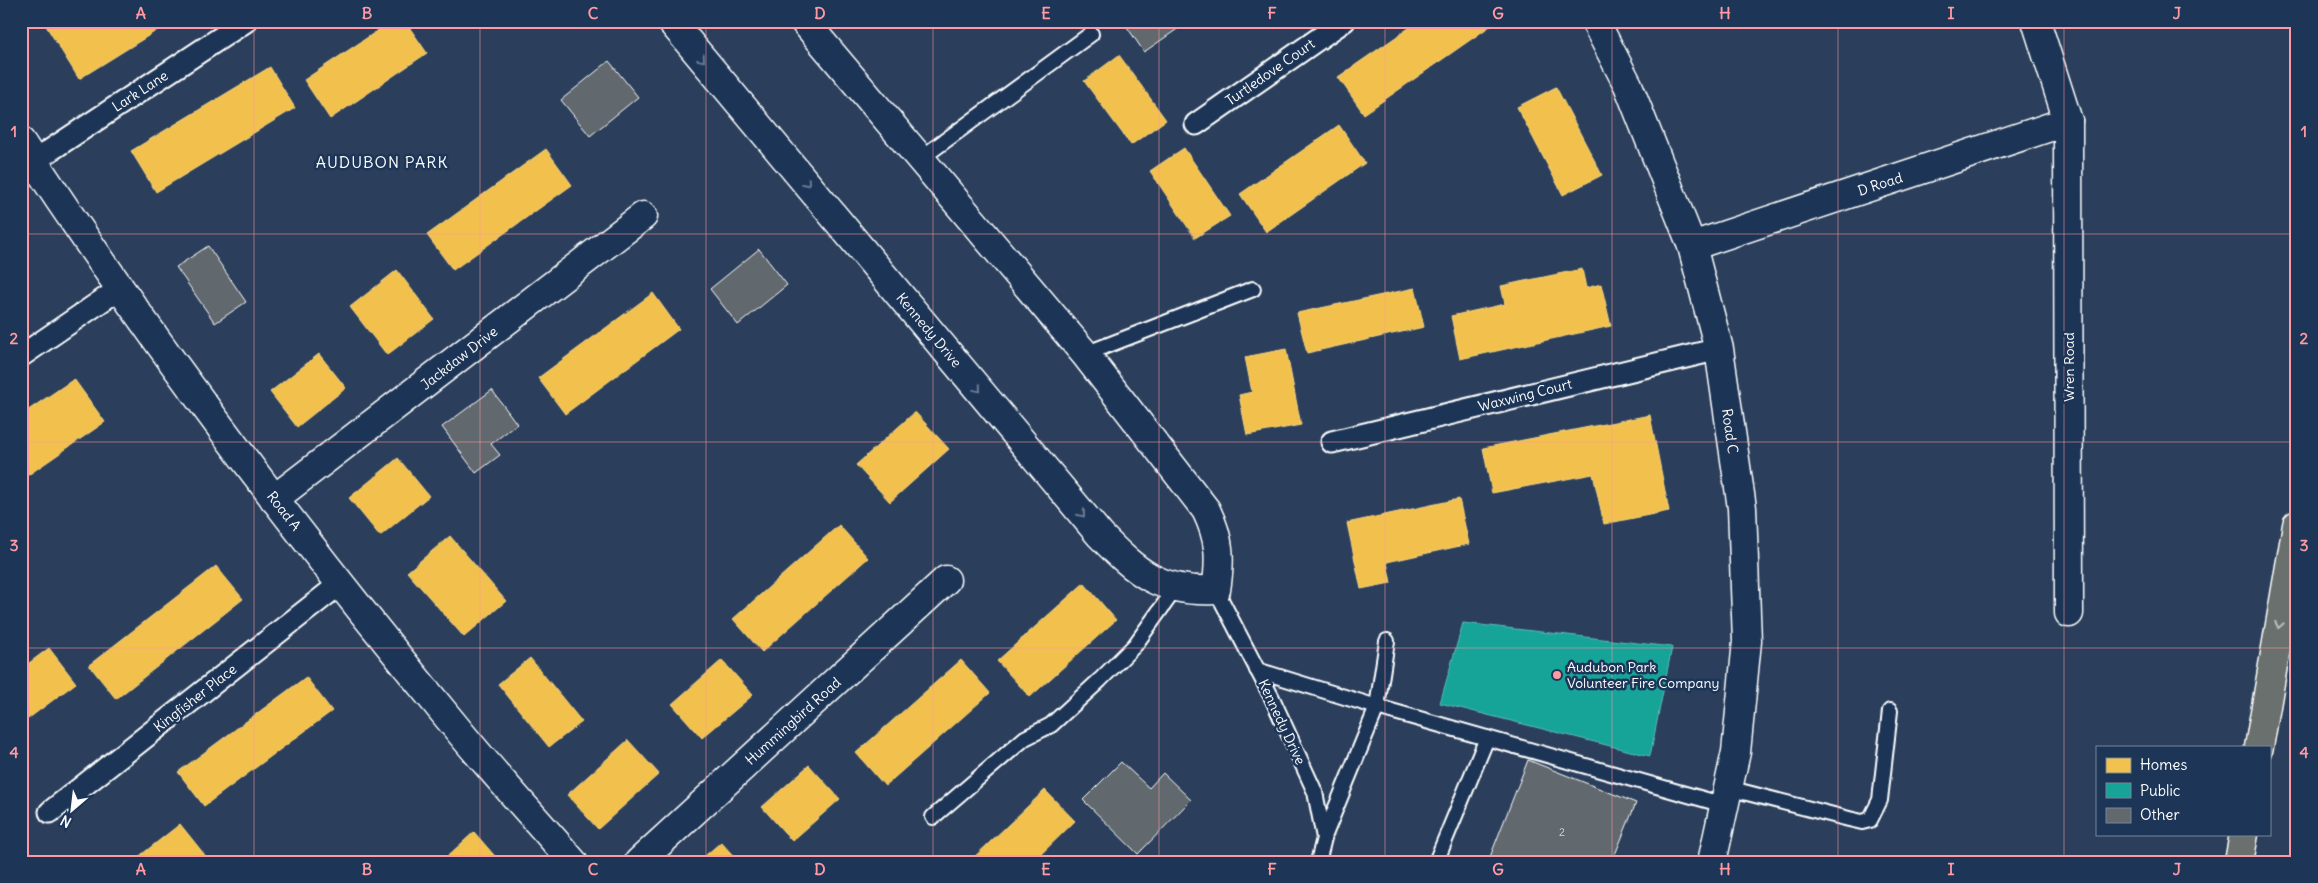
<svg xmlns="http://www.w3.org/2000/svg" width="2318" height="883" viewBox="0 0 2318 883" font-family="Delius,sans-serif">
	<style>
		.homes { fill: #f2c14e; stroke: #f6d483 }
		.public { fill: #17a398; stroke: #5dbfb7 }
		.building { fill: #62696e; stroke: #fff }
		.lines { fill: none; stroke-linecap: round; stroke-linejoin: round }
		.service-casing { stroke: #fff; stroke-width: 18 }
		.pedestrian-casing { stroke: #fff; stroke-width: 25 }
		.minor-casing { stroke: #fff; stroke-width: 31 }
		.primary-casing { stroke: #fff; stroke-width: 31 }
		.service { stroke: #1d3557; stroke-width: 14 }
		.pedestrian { stroke: #1d3557; stroke-width: 21 }
		.minor { stroke: #1d3557; stroke-width: 28 }
		.primary { stroke: #6b706d; stroke-width: 28 }
		.oneway { stroke: #6c7c92 }
		.oneway2 { stroke: #bcbfbd }
		.grid { fill: none; stroke: #ff9aa2; stroke-width: 1; stroke-opacity: 0.55 }
		.poi-dot { fill: #ff9aa2; stroke: #1d3557; stroke-width: 2 }
		.labels { text-anchor: middle; stroke-width: 5; stroke-linejoin: round; paint-order: stroke }
		.number-label { font-size: 11px; fill: #d8dadb }
		.street-label { font-size: 14px; fill: #fff; stroke: #1d3557 }
		.poi-label { font-size: 14px; fill: #fff; stroke: #1d3557; text-anchor: start }
		.quarter-label { font-size: 16px; letter-spacing: 1px; fill: #fff; stroke: #1d3557 }
		.neatline { fill: none; stroke: #ff9aa2; stroke-width: 2 }
		.grid-label { font-size: 16px; text-anchor: middle; font-weight: bold; fill: #ff9aa2 }
	</style>
	<rect width="100%" height="100%" fill="#2b3f5c"/>
	<filter id="ink" filterUnits="userSpaceOnUse"><feTurbulence type="fractalNoise" baseFrequency=".02" numOctaves="2"/><feDisplacementMap in="SourceGraphic" scale="10" xChannelSelector="R" yChannelSelector="G"/><feConvolveMatrix kernelMatrix="1 2 1 2 8 2 1 2 1" color-interpolation-filters="sRGB"/></filter>
	<g filter="url(#ink)">
		<g class="homes">
			<path d="M43,21H172L79,79Z"/>
			<path d="M392,21H405L427,53L330,119L304,80Z"/>
			<path d="M1419,21L1496,22L1364,114L1338,77Z"/>
			<path d="M1119,55L1166,120L1131,145L1084,81Z"/>
			<path d="M270,67L295,108L156,192L131,151Z"/>
			<path d="M1556,87L1602,175L1563,195L1517,107Z"/>
			<path d="M1339,125L1365,163L1266,232L1240,194Z"/>
			<path d="M1184,148L1230,216L1195,238L1150,171Z"/>
			<path d="M546,149L572,185L453,270L427,235Z"/>
			<path d="M1582,269L1586,288L1601,284L1611,326L1460,359L1451,316L1505,304L1501,286Z"/>
			<path d="M397,270L434,319L387,355L350,307Z"/>
			<path d="M1415,288L1424,327L1307,353L1297,313Z"/>
			<path d="M653,293L679,329L565,414L538,378Z"/>
			<path d="M1286,349L1301,425L1247,435L1239,395L1252,392L1245,357Z"/>
			<path d="M319,354L346,388L297,427L270,392Z"/>
			<path d="M74,379L105,422L21,480V415Z"/>
			<path d="M915,412L949,449L890,502L856,465Z"/>
			<path d="M1650,415L1669,511L1604,524L1593,474L1492,493L1483,448Z"/>
			<path d="M398,458L429,496L380,536L349,498Z"/>
			<path d="M1459,499L1469,544L1387,562L1391,583L1361,589L1347,523Z"/>
			<path d="M839,525L868,558L762,652L733,619Z"/>
			<path d="M450,536L506,601L464,637L407,572Z"/>
			<path d="M216,566L243,599L116,699L89,665Z"/>
			<path d="M1084,583L1116,620L1030,697L997,661Z"/>
			<path d="M49,648L76,683L21,724V669Z"/>
			<path d="M530,658L582,722L549,747L498,684Z"/>
			<path d="M722,660L753,695L702,738L672,704Z"/>
			<path d="M961,660L990,693L885,786L856,753Z"/>
			<path d="M306,677L332,711L204,806L178,772Z"/>
			<path d="M628,740L659,774L598,829L567,795Z"/>
			<path d="M809,765L840,799L792,841L762,807Z"/>
			<path d="M1045,790L1075,821L1033,862H969Z"/>
			<path d="M180,824L208,859L204,862H132Z"/>
			<path d="M474,832L500,862H441Z"/>
			<path d="M721,842L739,862H698Z"/>
			<path d="M30,852L38,862H21V859Z"/>
		</g>
		<path class="public" d="M1463,623L1672,647L1650,756L1440,703Z"/>
		<g class="building">
			<path d="M1123,21H1189L1144,52Z"/>
			<path d="M609,61L638,97L590,136L561,100Z"/>
			<path d="M208,246L246,302L215,323L176,267Z"/>
			<path d="M759,249L787,285L738,325L710,289Z"/>
			<path d="M492,390L517,424L491,444L500,455L476,473L442,427Z"/>
			<path d="M1528,760L1636,803L1612,862H1488Z"/>
			<path d="M1121,762L1149,788L1163,773L1191,800L1138,854L1083,800Z"/>
		</g>
		<g class="lines">
			<defs>
				<g id="service">
					<path d="M920,159L1091,34"/>
					<path d="M1085,354L1253,289"/>
					<path d="M1216,590L1272,698L1315,792L1324,838L1318,862"/>
					<path d="M1257,670L1377,707L1724,805"/>
					<path d="M1728,788L1849,819L1862,822L1870,820L1880,800L1890,711"/>
					<path d="M933,817L1025,738L1051,725L1100,680L1135,645L1175,589"/>
					<path d="M1324,837L1377,707L1387,641"/>
					<path d="M1436,862L1487,738"/>
				</g>
				<g id="pedestrian">
					<path d="M1196,124L1344,21"/>
					<path d="M34,161L246,21"/>
					<path d="M21,356L119,289"/>
					<path d="M1332,442L1719,349"/>
					<path d="M50,812L341,583"/>
				</g>
				<g id="minor">
					<path d="M671,21L1100,535C1137,573 1160,593 1216,590C1221,558 1220,539 1206,510L1085,354L804,21"/>
					<path d="M1595,21L1628,85L1692,246L1719,349L1742,508L1747,641L1736,752L1712,862"/>
					<path d="M2036,21L2068,121L2069,613"/>
					<path d="M21,142C155,347 303,542 459,731C496,776 535,818 573,862"/>
					<path d="M1692,246L2068,121"/>
					<path d="M274,499L643,216"/>
					<path d="M639,862L946,580"/>
				</g>
				<g id="primary">
					<path d="M2259,747L2297,525"/>
					<path d="M2239,862L2244,834"/>
				</g>
			</defs>
			<use href="#service" class="service-casing"/>
			<use href="#pedestrian" class="pedestrian-casing"/>
			<use href="#minor" class="minor-casing"/>
			<use href="#primary" class="primary-casing"/>
			<use href="#service" class="service"/>
			<use href="#pedestrian" class="pedestrian"/>
			<use href="#minor" class="minor"/>
			<use href="#primary" class="primary"/>
		</g>
		<defs><path id="oneway-chevron" d="M-2-3.5L2.5 0L-2 3.5" fill="none" stroke-width="1.6" stroke-linecap="round" stroke-linejoin="round" transform="scale(1.25)"/></defs>
		<g class="oneway">
			<use href="#oneway-chevron" transform="translate(702 59) rotate(50)"/>
			<use href="#oneway-chevron" transform="translate(807 183) rotate(50)"/>
			<use href="#oneway-chevron" transform="translate(978 389) rotate(50)"/>
			<use href="#oneway-chevron" transform="translate(1082 514) rotate(51)"/>
		</g>
		<use class="oneway2" href="#oneway-chevron" transform="translate(2279 625) rotate(100)"/>
	</g>
	<path class="grid" d="M254,21V862M480,21V862M706,21V862M933,21V862M1159,21V862M1385,21V862M1612,21V862M1838,21V862M2064,21V862M21,234H2297M21,442H2297M21,648H2297"/>
	<circle class="poi-dot" cx="1557" cy="675" r="5"/>
	<g class="labels">
		<g class="number-label">
			<text x="1562" y="836">2</text>
		</g>
		<g class="street-label">
			<text transform="translate(1270 72) rotate(-35)" y="5">Turtledove Court</text>
			<text transform="translate(140 91) rotate(-33)" y="5">Lark Lane</text>
			<text transform="translate(1880 184) rotate(-18)" y="5">D Road</text>
			<text transform="translate(929 330) rotate(50)" y="5">Kennedy Drive</text>
			<text transform="translate(459 358) rotate(-38)" y="5">Jackdaw Drive</text>
			<text transform="translate(2069 367) rotate(-90)" y="5">Wren Road</text>
			<text transform="translate(1525 395) rotate(-14)" y="5">Waxwing Court</text>
			<text transform="translate(1730 431) rotate(82)" y="5">Road C</text>
			<text transform="translate(284 511) rotate(52)" y="5">Road A</text>
			<text transform="translate(195 698) rotate(-38)" y="5">Kingfisher Place</text>
			<text transform="translate(793 721) rotate(-42)" y="5">Hummingbird Road</text>
			<text transform="translate(1282 722) rotate(65)" y="5">Kennedy Drive</text>
		</g>
		<g class="poi-label">
			<text x="1567" y="672">Audubon Park<tspan x="1567" dy="16">Volunteer Fire Company</tspan></text>
		</g>
		<g class="quarter-label">
			<text x="382" y="168">AUDUBON PARK</text>
		</g>
	</g>
	<rect width="2318" height="883" fill="none" stroke="#1d3557" stroke-width="55"/>
	<rect x="2096" y="746" width="175" height="90" fill="#1d3557" stroke="#77869a"/>
	<rect x="2106" y="758" width="25" height="15" fill="#f2c14e" stroke="#77869a"/>
	<text x="2140" y="770" font-size="15" fill="#ffffff">Homes</text>
	<rect x="2106" y="783" width="25" height="15" fill="#17a398" stroke="#77869a"/>
	<text x="2140" y="796" font-size="15" fill="#ffffff">Public</text>
	<rect x="2106" y="808" width="25" height="15" fill="#62696e" stroke="#77869a"/>
	<text x="2140" y="820" font-size="15" fill="#ffffff">Other</text>
	<g transform="translate(72 810) rotate(208)" stroke="#1d3557" stroke-width="4" paint-order="stroke">
	<path d="M0-4L9 19L0 12L-9 19Z" fill="#ffffff"/>
	<text y="-8" font-size="14" font-weight="bold" text-anchor="middle" fill="#ffffff">N</text>
	</g>
	<rect x="28" y="28" width="2262" height="828" class="neatline"/>
	<g class="grid-label">
		<text x="141" y="19">A</text>
		<text x="367" y="19">B</text>
		<text x="593" y="19">C</text>
		<text x="820" y="19">D</text>
		<text x="1046" y="19">E</text>
		<text x="1272" y="19">F</text>
		<text x="1498" y="19">G</text>
		<text x="1725" y="19">H</text>
		<text x="1951" y="19">I</text>
		<text x="2177" y="19">J</text>
		<text x="14" y="137">1</text>
		<text x="2304" y="137">1</text>
		<text x="14" y="344">2</text>
		<text x="2304" y="344">2</text>
		<text x="14" y="551">3</text>
		<text x="2304" y="551">3</text>
		<text x="14" y="758">4</text>
		<text x="2304" y="758">4</text>
		<text x="141" y="875">A</text>
		<text x="367" y="875">B</text>
		<text x="593" y="875">C</text>
		<text x="820" y="875">D</text>
		<text x="1046" y="875">E</text>
		<text x="1272" y="875">F</text>
		<text x="1498" y="875">G</text>
		<text x="1725" y="875">H</text>
		<text x="1951" y="875">I</text>
		<text x="2177" y="875">J</text>
	</g>
</svg>
